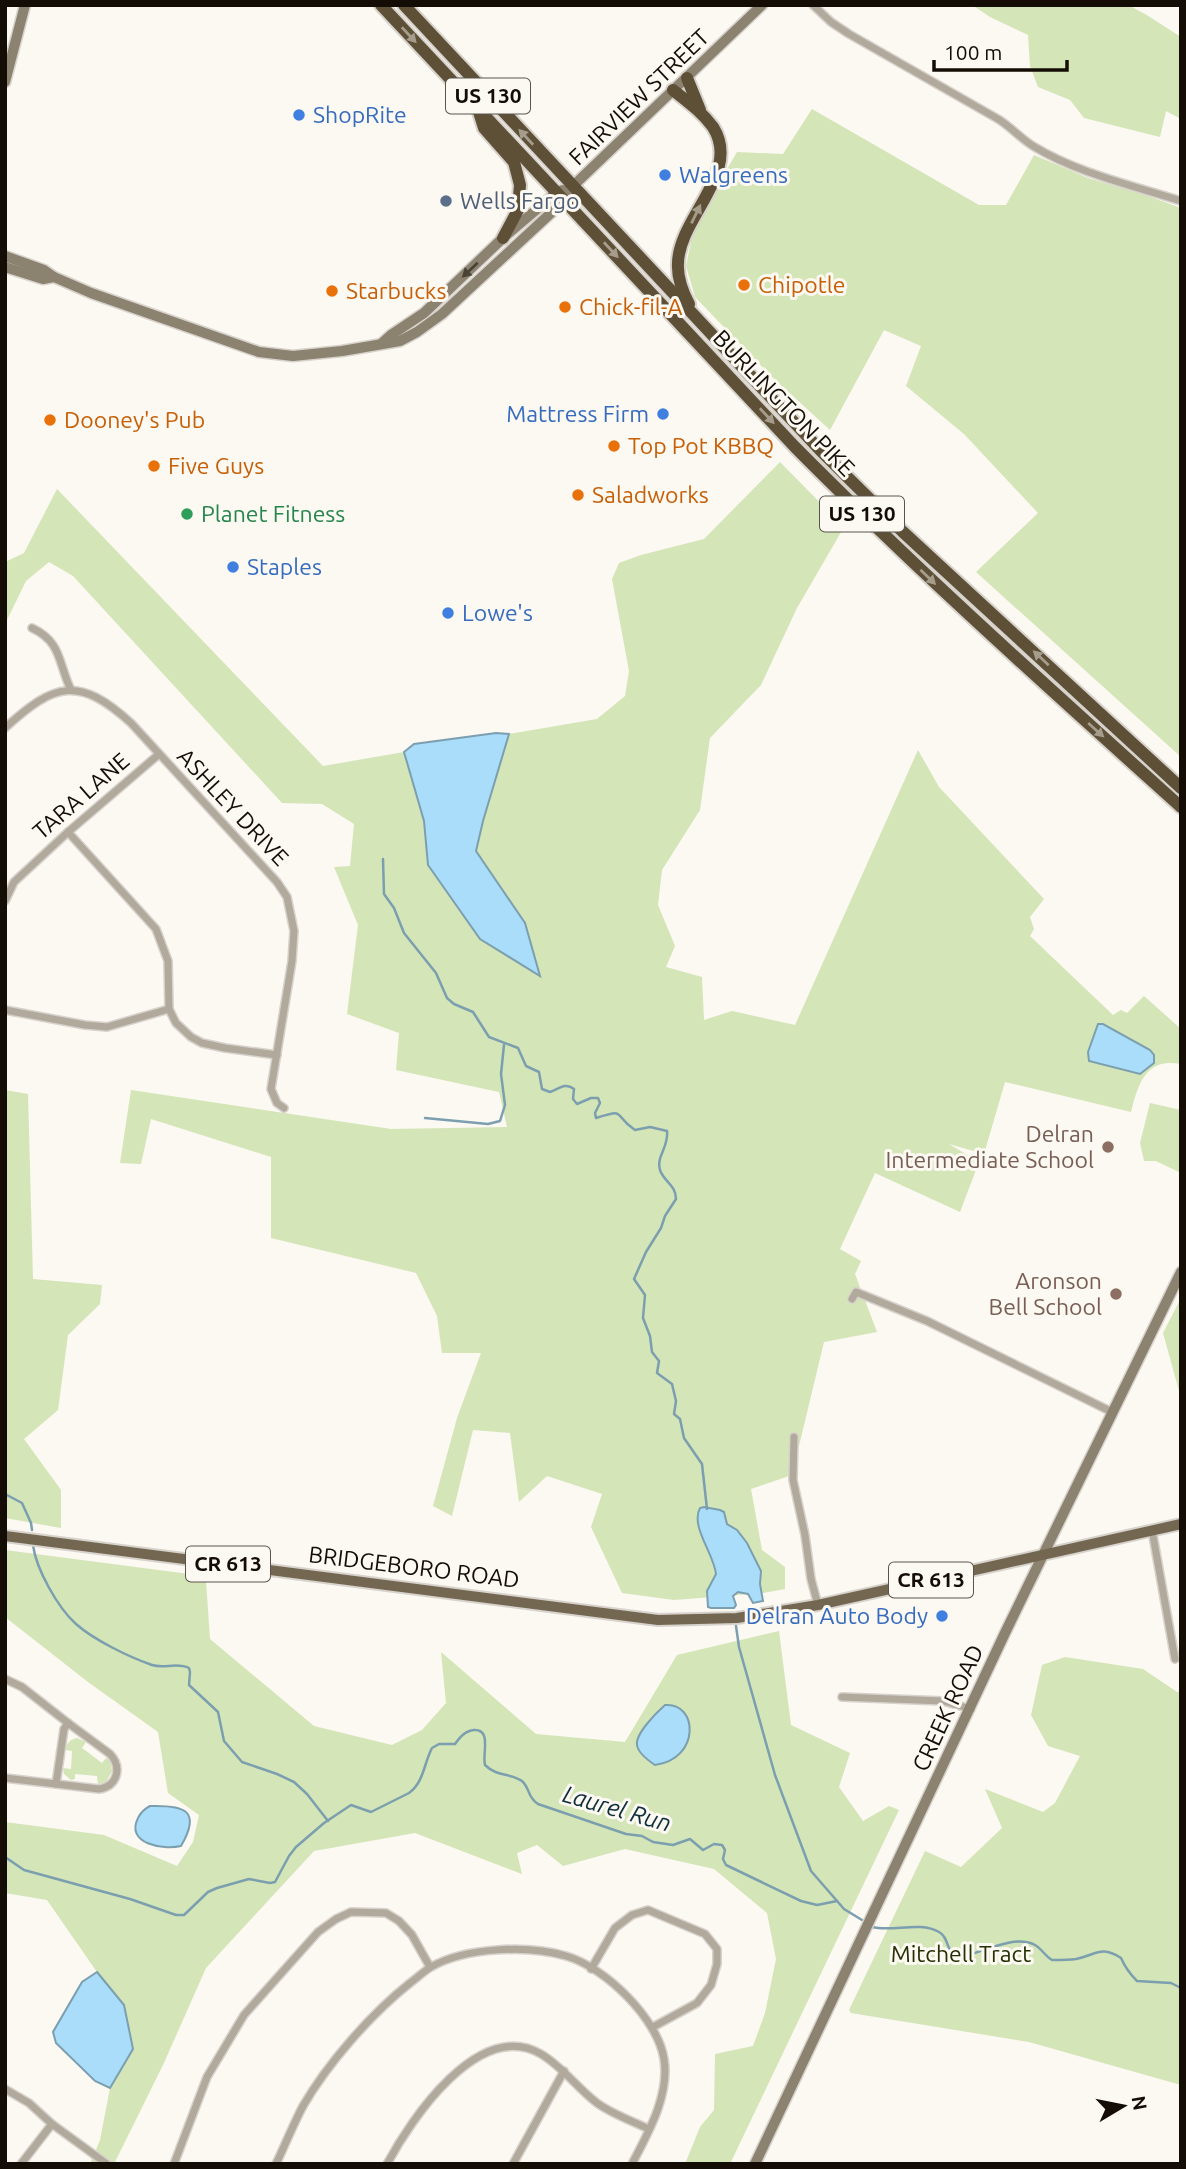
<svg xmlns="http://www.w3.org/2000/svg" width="1186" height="2169" viewBox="0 0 1186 2169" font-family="Ubuntu,sans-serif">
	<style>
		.green { fill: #d4e5b7 }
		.water { fill: #a9ddf9; stroke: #7c9fb0; stroke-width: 2 }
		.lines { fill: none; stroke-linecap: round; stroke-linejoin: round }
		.stream { stroke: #7c9fb0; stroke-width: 2.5 }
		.street-casing { stroke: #d7d2cc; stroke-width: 10 }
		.secondary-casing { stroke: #d7d2cc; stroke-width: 13 }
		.primary-casing { stroke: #d7d2cc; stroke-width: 14 }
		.highway-casing { stroke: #d7d2cc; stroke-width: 16 }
		.street { stroke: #b0a99c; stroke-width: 7 }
		.secondary { stroke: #8c8270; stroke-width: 10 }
		.primary { stroke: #736751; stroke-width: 10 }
		.highway { stroke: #5e5036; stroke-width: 12 }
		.oneway { fill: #a59c8b }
		.oneway2 { fill: #4a4235 }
		.shop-dot { fill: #3f7fe0; stroke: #fcf8f2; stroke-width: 2.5 }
		.service-dot { fill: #5c6f8a; stroke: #fcf8f2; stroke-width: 2.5 }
		.food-dot { fill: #e8710a; stroke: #fcf8f2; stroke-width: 2.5 }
		.leisure-dot { fill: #2e9e5b; stroke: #fcf8f2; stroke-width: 2.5 }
		.education-dot { fill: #8d6e63; stroke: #fcf8f2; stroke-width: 2.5 }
		.labels { text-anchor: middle; stroke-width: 6; stroke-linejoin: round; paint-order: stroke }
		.shield { fill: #fcf8f2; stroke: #5a544c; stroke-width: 2 }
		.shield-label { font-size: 21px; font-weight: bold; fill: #140d05 }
		.street-label { font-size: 23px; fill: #140d05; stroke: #fcf8f2 }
		.shop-label { font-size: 23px; fill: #366cbe; stroke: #fcf8f2; text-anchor: start }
		.service-label { font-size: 23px; fill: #4e5e75; stroke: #fcf8f2; text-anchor: start }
		.food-label { font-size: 23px; fill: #c56008; stroke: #fcf8f2; text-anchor: start }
		.leisure-label { font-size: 23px; fill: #27864d; stroke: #fcf8f2; text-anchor: start }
		.education-label { font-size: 23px; fill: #785e54; stroke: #fcf8f2; text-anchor: end }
		.park-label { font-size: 23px; fill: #243002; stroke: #fcf8f2 }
		.water-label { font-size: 24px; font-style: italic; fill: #102f3e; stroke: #fcf8f2 }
	</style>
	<rect width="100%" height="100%" fill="#fcf8f2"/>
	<g class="green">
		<path d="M972,5H1128L1145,14L1181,37V119L1166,111L1160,137L1084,118L1070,100L1038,87L1030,66L1028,35L990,17Z"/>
		<path d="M812,109L979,205H1006L1034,155L1088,178L1145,195L1181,208V757L976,572L1038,513L964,434L906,386L921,346L884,330L830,430L771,376L695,297L686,266L692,237L711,197L737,152L783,154Z"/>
		<path d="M780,462L844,527L797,608L761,685L710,738L700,810L662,870L658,905L675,946L666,967L702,977L704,1020L732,1011L795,1025L918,750L939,787L1044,899L1030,917L1034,929L1030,936L1113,1015L1121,1010L1127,1013L1144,996L1181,1029V1064C1145,1057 1138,1085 1131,1112L1005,1082L984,1154L949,1144L979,1162L960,1212L875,1173L840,1249L861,1261L855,1274L877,1332L824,1342L792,1475L751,1489L762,1550L785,1567V1589L763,1593L674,1600L622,1593L591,1527L602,1494L547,1476L519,1502L510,1433L473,1430L452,1516L433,1506L457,1418L481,1353H442L437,1316L416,1273L271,1238V1157L151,1119L141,1164L120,1163L131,1090L391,1129L507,1127L499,1092L396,1070L399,1033L347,1014L358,925L334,867L350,866L354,824L322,804L282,803L73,576L49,562L26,581L5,624V562L24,553L57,489L323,766L404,752L424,821L428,865L525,923L476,851L483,821L509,734L597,719L625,696L629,671L612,579L619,563L641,555L704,539Z"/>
		<path d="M5,1090L28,1094L33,1279L102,1285L100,1304L68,1335L58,1410L24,1439L61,1490V1528L5,1518Z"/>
		<path d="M1150,1103L1181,1110V1173L1156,1161H1144L1140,1143Z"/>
		<path d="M1181,1298V1398L1163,1333Z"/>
		<path d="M5,1550L197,1575L206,1581L210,1639L314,1726L392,1745L422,1730L446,1703L441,1652L536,1734L625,1742L677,1655L779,1631L791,1725L850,1753L839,1787L863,1821L889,1806L899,1810L730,2164H685L700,2127L714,2110L715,2054L753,2046L765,2013L776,1959L767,1913L714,1869L625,1849L563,1866L537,1845L517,1853L522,1874L415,1833L314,1851L206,1968L163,2065L114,2164H90L100,2140L110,2088L133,2049L124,2006L97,1972L47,1900L5,1893V1822L104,1835L177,1866L193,1842L199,1815L168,1793L158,1732L88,1682L5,1617Z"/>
		<path d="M1065,1657L1143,1669L1177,1692L1181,1691V2085L1029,2042L851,2013L849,2010L925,1851L961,1867L1002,1828L985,1789L1043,1812L1055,1803L1080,1756L1048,1746L1031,1715L1042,1665Z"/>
		<path d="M77,1738L86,1742L82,1748L102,1763L106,1758L110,1761L112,1771L106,1782L98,1784L97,1776L75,1774V1779L71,1780L64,1774L63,1768L71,1769L72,1751L66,1750C65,1744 71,1739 77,1738Z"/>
	</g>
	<g class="water">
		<path d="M496,733L509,734L483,821L476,851L525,923L540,976L480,939L428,865L424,821L404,752L414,744Z"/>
		<path d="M1098,1024H1103L1150,1050L1154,1055V1063L1140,1074L1089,1061L1088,1052Z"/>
		<path d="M704,1507L720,1510L724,1512L727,1524L737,1530L747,1543L761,1571L760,1584L763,1601L753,1603L748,1594L738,1592L733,1596L736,1605L734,1608H711L708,1607L707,1591L716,1574C714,1554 690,1526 700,1508Z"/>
		<path d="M665,1705C698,1702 701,1759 655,1765C649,1761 638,1753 637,1745C635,1734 657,1712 665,1705Z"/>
		<path d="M150,1806C184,1805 202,1810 181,1846C163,1850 125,1844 138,1818C141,1812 144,1809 150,1806Z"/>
		<path d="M97,1972L124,2005L133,2049L110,2088L95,2081L56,2043L53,2032L82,1982Z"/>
	</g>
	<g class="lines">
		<g class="stream">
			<path d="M383,859L384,894L394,908L404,933L436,973L447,998L454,1004L473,1012L489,1037L518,1048L526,1066L539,1072L542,1089L550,1092C559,1089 565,1082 574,1089L573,1099L577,1104L591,1098H598L600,1103L595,1113L596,1118C628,1108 612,1115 635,1130L650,1127L667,1131C669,1147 656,1156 660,1170C664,1182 676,1185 676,1199L665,1216L661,1228L646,1252L634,1279L645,1295L643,1318L650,1336L652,1352L659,1361L657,1373L672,1384L676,1401L674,1414L680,1419L684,1438L702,1464L707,1509"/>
			<path d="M425,1118L488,1124L500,1121L505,1105L501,1074L504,1045"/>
			<path d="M5,1494L22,1503L31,1523L32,1530"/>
			<path d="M33,1545C36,1569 58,1608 76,1624C94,1640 129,1657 152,1665C164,1669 177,1662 189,1668L190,1672L189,1685L218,1712L224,1741L242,1762L277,1774L294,1782L307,1794L328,1821"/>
			<path d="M736,1626L739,1647L775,1775L811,1871L844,1909L862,1920"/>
			<path d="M5,1857L24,1870L130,1899L176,1915H184L208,1892L217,1888L249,1879L270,1883L275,1882L289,1856L296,1847L324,1823L351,1805L371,1812L409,1793C424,1782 424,1763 432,1748L439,1744H455C460,1737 465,1731 474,1730C492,1729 482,1754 485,1765C497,1777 511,1773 522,1781C530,1788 527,1797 538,1804L626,1834L642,1836L653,1842L673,1845L690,1839L703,1850L714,1844L722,1845L725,1850L723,1859L726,1865L801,1901L817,1905L837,1901"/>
			<path d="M872,1927C893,1932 920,1921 939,1932C949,1937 946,1952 957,1958C978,1955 1014,1933 1035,1945C1042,1949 1045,1956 1052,1960C1060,1960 1069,1960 1076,1959C1096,1955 1101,1945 1121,1958C1125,1967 1130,1974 1137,1981L1171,1983L1181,1988"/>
		</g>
		<defs>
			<g id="street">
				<path d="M813,5L831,22L849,34L998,119C1011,127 1020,138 1033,146C1077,173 1131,185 1181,201"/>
				<path d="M32,628C62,642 58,663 71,690"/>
				<path d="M5,728C55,682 79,676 131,723L277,882L287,897L294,931L292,961L271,1089L277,1103L284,1108"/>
				<path d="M68,832L156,929L168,961L169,1009L176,1023L191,1037L202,1043L225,1048L277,1055"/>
				<path d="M5,901L14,882L68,832L158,755"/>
				<path d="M5,1010L85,1025L107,1027L169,1009"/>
				<path d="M852,1299L856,1292L927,1321L1112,1412"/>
				<path d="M794,1437L793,1480L805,1535L811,1579L818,1605"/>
				<path d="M1152,1530L1175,1659"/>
				<path d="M5,1679L22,1687L68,1723L110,1754C122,1767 118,1786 99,1789L5,1778"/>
				<path d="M842,1697L943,1701L971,1709"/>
				<path d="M56,1784L64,1729L68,1723"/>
				<path d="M591,1969L615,1928L632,1915L648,1910L705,1934L717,1949V1964L711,1985L697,2003L653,2027"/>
				<path d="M5,2089L29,2103L52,2124L107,2164"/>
				<path d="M21,2164L52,2124"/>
				<path d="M174,2164L207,2077L244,2015L318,1932L336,1919L351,1912L386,1913L399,1921L412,1935L430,1967"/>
				<path d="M276,2164C285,2145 293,2125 303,2106C328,2063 371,2014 410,1983C417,1978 424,1971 431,1967C466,1947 528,1945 566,1956C605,1967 658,2019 664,2059C670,2095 648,2133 632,2164"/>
				<path d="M387,2164C411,2119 479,2018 541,2054C563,2067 577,2088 597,2103C612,2114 632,2121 649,2129"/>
				<path d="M513,2164L564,2071"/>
			</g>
			<g id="secondary">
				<path d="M5,82L25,5"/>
				<path d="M5,256L44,270L54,277L91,293L259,352L293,356L342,351L400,341L417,332L442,314L565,200L573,186L762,5"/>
				<path d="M5,267L43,279L54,277"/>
				<path d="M381,344L391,335L424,313L503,238L557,192L563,190"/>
				<path d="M755,2164L1005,1633L1181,1272"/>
			</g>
			<path id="primary" d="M5,1536L658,1620L737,1618L818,1605L1181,1524"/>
			<g id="highway">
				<path d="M381,5L795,447C919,572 1050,689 1181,807"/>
				<path d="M404,5L820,450L903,532L1181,788"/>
				<path d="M687,78L700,110"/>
				<path d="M673,90C688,102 702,112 713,127C742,173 679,217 678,263C677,278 682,291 689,304"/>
				<path d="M478,109L484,128L514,162L520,185L518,210L503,238"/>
			</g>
		</defs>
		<use href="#street" class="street-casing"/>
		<use href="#secondary" class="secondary-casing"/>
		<use href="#primary" class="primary-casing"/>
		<use href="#highway" class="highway-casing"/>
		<use href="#street" class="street"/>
		<use href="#secondary" class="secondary"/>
		<use href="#primary" class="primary"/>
		<use href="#highway" class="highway"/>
	</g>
	<defs><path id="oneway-solid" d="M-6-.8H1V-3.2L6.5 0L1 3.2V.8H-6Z" transform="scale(1.75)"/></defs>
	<g class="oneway">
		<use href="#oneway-solid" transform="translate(409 35) rotate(47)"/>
		<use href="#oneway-solid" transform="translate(526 137) rotate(-133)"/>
		<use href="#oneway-solid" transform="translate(696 214) rotate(-64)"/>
		<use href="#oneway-solid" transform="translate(611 250) rotate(47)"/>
		<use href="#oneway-solid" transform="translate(767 416) rotate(47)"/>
		<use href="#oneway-solid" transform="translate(928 577) rotate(44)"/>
		<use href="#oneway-solid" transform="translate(1041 658) rotate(-137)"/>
		<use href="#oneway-solid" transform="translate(1096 730) rotate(42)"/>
	</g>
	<use class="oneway2" href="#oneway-solid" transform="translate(470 270) rotate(137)"/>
	<g class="shop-dot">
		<circle cx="299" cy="115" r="7"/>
		<circle cx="665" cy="175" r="7"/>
		<circle cx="663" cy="414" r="7"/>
		<circle cx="233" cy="567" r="7"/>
		<circle cx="448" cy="613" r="7"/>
		<circle cx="942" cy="1616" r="7"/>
	</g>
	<circle class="service-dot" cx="446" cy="201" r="7"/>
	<g class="food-dot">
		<circle cx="744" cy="285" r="7"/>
		<circle cx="332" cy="291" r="7"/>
		<circle cx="565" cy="307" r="7"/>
		<circle cx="50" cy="420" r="7"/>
		<circle cx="614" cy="446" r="7"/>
		<circle cx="154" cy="466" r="7"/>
		<circle cx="578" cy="495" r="7"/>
	</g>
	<circle class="leisure-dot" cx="187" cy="514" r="7"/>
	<g class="education-dot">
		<circle cx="1108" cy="1147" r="7"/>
		<circle cx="1116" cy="1294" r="7"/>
	</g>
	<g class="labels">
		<g class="shield">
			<rect x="446" y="78.5" width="84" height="35" rx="5"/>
			<rect x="820" y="496.5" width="84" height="35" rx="5"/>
			<rect x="186" y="1546.5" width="84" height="35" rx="5"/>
			<rect x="889" y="1562.5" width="84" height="35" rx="5"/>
		</g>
		<g class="shield-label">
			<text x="488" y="103">US 130</text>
			<text x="862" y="521">US 130</text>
			<text x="228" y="1571">CR 613</text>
			<text x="931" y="1587">CR 613</text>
		</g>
		<g class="street-label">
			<text transform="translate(639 97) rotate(-44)" y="8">FAIRVIEW STREET</text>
			<text transform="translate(784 403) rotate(46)" y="8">BURLINGTON PIKE</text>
			<text transform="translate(81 796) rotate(-41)" y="8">TARA LANE</text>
			<text transform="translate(233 807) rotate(47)" y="8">ASHLEY DRIVE</text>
			<text transform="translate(414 1567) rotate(7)" y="8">BRIDGEBORO ROAD</text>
			<text transform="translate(948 1708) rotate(-65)" y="8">CREEK ROAD</text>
		</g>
		<g class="shop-label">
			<text x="313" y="123">ShopRite</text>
			<text x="679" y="183">Walgreens</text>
			<text x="649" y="422" text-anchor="end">Mattress Firm</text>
			<text x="247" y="575">Staples</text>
			<text x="462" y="621">Lowe's</text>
			<text x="928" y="1624" text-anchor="end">Delran Auto Body</text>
		</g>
		<g class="service-label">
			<text x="460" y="209">Wells Fargo</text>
		</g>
		<g class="food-label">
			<text x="758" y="293">Chipotle</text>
			<text x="346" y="299">Starbucks</text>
			<text x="579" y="315">Chick-fil-A</text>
			<text x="64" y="428">Dooney's Pub</text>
			<text x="628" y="454">Top Pot KBBQ</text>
			<text x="168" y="474">Five Guys</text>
			<text x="592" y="503">Saladworks</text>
		</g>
		<g class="leisure-label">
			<text x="201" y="522">Planet Fitness</text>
		</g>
		<g class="education-label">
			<text x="1094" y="1142">Delran<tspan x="1094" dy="26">Intermediate School</tspan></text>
			<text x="1102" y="1289">Aronson<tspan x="1102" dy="26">Bell School</tspan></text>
		</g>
		<g class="park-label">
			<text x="961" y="1962">Mitchell Tract</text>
		</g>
		<g class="water-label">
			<text transform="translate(617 1809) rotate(16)" y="8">Laurel Run</text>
		</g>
	</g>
	<rect width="1186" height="2169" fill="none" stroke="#140d05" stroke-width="14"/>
	<g transform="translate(1123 2106) rotate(80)" stroke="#fcf8f2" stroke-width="5" paint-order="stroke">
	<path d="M0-5L12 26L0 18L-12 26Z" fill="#140d05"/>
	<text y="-10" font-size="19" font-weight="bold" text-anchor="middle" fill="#140d05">N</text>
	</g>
	<path d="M934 60v10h133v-10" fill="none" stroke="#140d05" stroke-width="3.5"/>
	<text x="944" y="60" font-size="21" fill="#140d05" stroke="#fcf8f2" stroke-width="5" paint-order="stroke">100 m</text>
</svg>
